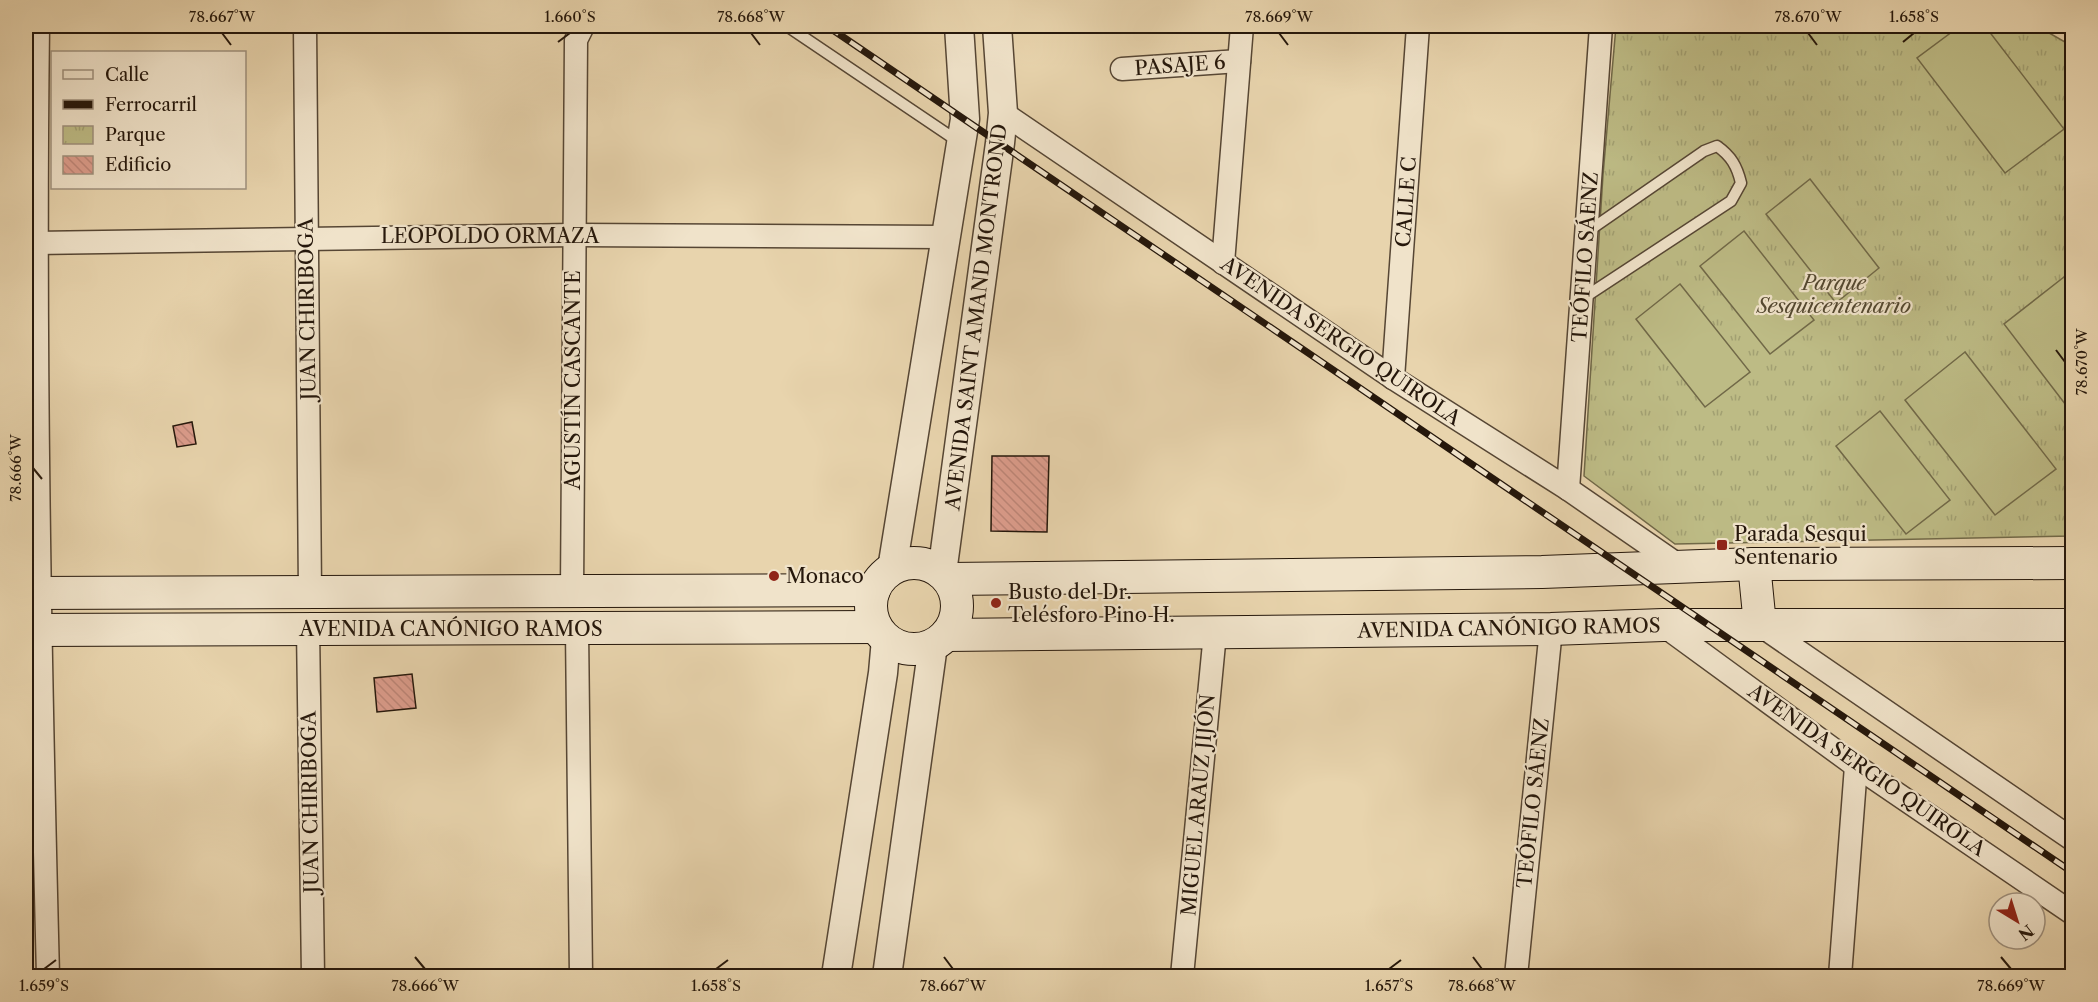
<svg xmlns="http://www.w3.org/2000/svg" width="2098" height="1002" viewBox="0 0 2098 1002" font-family="'Libre Caslon Text',serif">
	<style>
		.park { fill: url(#park-tufts); stroke: #716948; stroke-width: 1.5 }
		.pitch { fill: #bdbb85; stroke: #716948; stroke-width: 1.5 }
		.building { fill: url(#building-back-hatch); stroke: #25170b; stroke-width: 1.5 }
		.lines { fill: none; stroke-linecap: round; stroke-linejoin: round }
		.service-casing { stroke: #564634; stroke-width: 13 }
		.minor-casing { stroke: #564634; stroke-width: 25 }
		.tertiary-casing { stroke: #564634; stroke-width: 31 }
		.secondary-casing { stroke: #25170b; stroke-width: 34 }
		.service { stroke: #f0e3ca; stroke-width: 10 }
		.minor { stroke: #f0e3ca; stroke-width: 22 }
		.tertiary { stroke: #f0e3ca; stroke-width: 28 }
		.secondary { stroke: #f0e3ca; stroke-width: 32 }
		.rail-casing { stroke: #25170b; stroke-width: 7 }
		.rail { stroke: #f0e3ca; stroke-width: 4.5; stroke-dasharray: 14; stroke-linecap: butt }
		.ticks { fill: none; stroke: #25170b; stroke-width: 2 }
		.poi-dot { fill: #8f2418; stroke: #f0e3ca; stroke-width: 2 }
		.labels { text-anchor: middle; stroke-width: 4.5; stroke-linejoin: round; paint-order: stroke }
		.street-label { font-size: 20px; fill: #25170b; stroke: #f0e3ca }
		.park-label { font-size: 20px; font-style: italic; fill: #534830; stroke: #f0e3ca }
		.poi-label { font-size: 20px; fill: #25170b; stroke: #f0e3ca; text-anchor: start }
		.neatline { fill: none; stroke: #25170b; stroke-width: 2 }
		.ticks-label { font-size: 15px; text-anchor: middle; fill: #25170b }
	</style>
	<defs>
		<pattern id="park-tufts" width="24" height="20" patternUnits="userSpaceOnUse" patternTransform="scale(1.5)"><rect width="24" height="20" fill="#bdbb85"/><path d="M3 7l-1-3M5 7V3M7 7l1-3M15 17l-1-3M17 17v-4M19 17l1-3" fill="none" stroke="#a2a072"/></pattern>
		<pattern id="building-back-hatch" width="6" height="6" patternUnits="userSpaceOnUse" patternTransform="scale(1.5)"><rect width="6" height="6" fill="#dd9d8d"/><path d="M-1 5l2 2M0 0l6 6M5-1l2 2" fill="none" stroke="#be8678"/></pattern>
	</defs>
	<rect width="100%" height="100%" fill="#e8d4ad"/>
	<filter id="stains"><feTurbulence type="fractalNoise" baseFrequency=".00333" numOctaves="4"/><feColorMatrix values="0 0 0 0 .2 0 0 0 0 .09 0 0 0 0 .02 0 0 0 .5 -.17"/></filter>
	<radialGradient id="worn" r=".72"><stop offset=".6" stop-color="#630" stop-opacity="0"/><stop offset="1" stop-color="#630" stop-opacity=".3"/></radialGradient>
	<path class="park" d="M1616,26H2037L2072,46V536L1675,544L1584,476L1603,175Z"/>
	<g class="pitch">
		<path d="M1960,26H1985L2064,129L2005,173L1917,58Z"/>
		<path d="M1810,179L1879,268L1836,303L1766,214Z"/>
		<path d="M1744,231L1814,320L1770,354L1700,266Z"/>
		<path d="M2064,277L2072,288V413L2004,324Z"/>
		<path d="M1680,284L1750,372L1705,407L1636,319Z"/>
		<path d="M1965,352L2056,469L1995,515L1905,400Z"/>
		<path d="M1880,411L1950,500L1906,534L1836,446Z"/>
	</g>
	<g class="building">
		<path d="M192,422L196,444L177,447L173,426Z"/>
		<path d="M992,456H1049L1047,532L991,531Z"/>
		<path d="M412,674L416,708L377,712L374,678Z"/>
	</g>
	<g class="lines">
		<defs>
			<g id="service">
				<path d="M787,26L959,142"/>
				<path d="M1582,299L1731,201L1741,183C1737,166 1731,156 1717,146L1704,151L1587,232"/>
			</g>
			<g id="minor">
				<path d="M38,26C34,343 40,659 48,976"/>
				<path d="M305,26L310,593"/>
				<path d="M1122,69L1239,61"/>
				<path d="M1003,113L1393,378L1568,489L1681,567"/>
				<path d="M35,243L574,235L945,237"/>
				<path d="M1223,263L1242,26"/>
				<path d="M1393,378L1418,26"/>
				<path d="M1568,489L1601,26"/>
				<path d="M572,591L576,40L583,26"/>
				<path d="M1663,625L1856,766L2072,913"/>
				<path d="M1760,625L2072,839"/>
				<path d="M308,628L313,976"/>
				<path d="M577,630L581,976"/>
				<path d="M1182,976L1215,633"/>
				<path d="M1516,976L1551,629"/>
				<path d="M1840,976L1856,766"/>
			</g>
			<g id="tertiary">
				<path d="M892,569L965,119L959,26"/>
				<path d="M942,573L1000,143L1003,113L997,26"/>
				<path d="M836,976L883,673L886,639"/>
				<path d="M887,976L933,645"/>
			</g>
			<g id="secondary">
				<circle cx="914" cy="606" r="43"/>
				<path d="M1754,564L1760,625"/>
				<path d="M949,579L1542,572L1754,564L2072,563"/>
				<path d="M26,593L874,590"/>
				<path d="M26,630L876,627"/>
				<path d="M946,635L1551,629L1663,625H2072"/>
			</g>
		</defs>
		<use href="#service" class="service-casing"/>
		<use href="#minor" class="minor-casing"/>
		<use href="#tertiary" class="tertiary-casing"/>
		<use href="#secondary" class="secondary-casing"/>
		<use href="#service" class="service"/>
		<use href="#minor" class="minor"/>
		<use href="#tertiary" class="tertiary"/>
		<use href="#secondary" class="secondary"/>
		<defs>
			<path id="rail" d="M827,26L2072,872"/>
		</defs>
		<use href="#rail" class="rail-casing"/>
		<use href="#rail" class="rail"/>
	</g>
	<path class="ticks" d="M222,33L231,45M751,33L760,45M1279,33L1288,45M1808,33L1817,45M558,42L570,33M1903,42L1914,33M2056,350L2065,362M33,468L42,479M415,957L425,969M944,957L953,969M1473,957L1482,969M2001,957L2011,969M44,969L56,960M716,969L728,960M1389,969L1401,960"/>
	<g class="poi-dot">
		<rect x="1716" y="539" width="12" height="12" rx="3"/>
		<circle cx="774" cy="576" r="6"/>
		<circle cx="996" cy="603" r="6"/>
	</g>
	<g class="labels">
		<g class="street-label">
			<text transform="translate(1180 65) rotate(-4)" y="7">PASAJE 6</text>
			<text transform="translate(1406 202) rotate(-86)" y="7">CALLE C</text>
			<text x="490" y="243">LEOPOLDO ORMAZA</text>
			<text transform="translate(1585 257) rotate(-86)" y="7">TEÓFILO SÁENZ</text>
			<text transform="translate(307 309) rotate(-91)" y="7">JUAN CHIRIBOGA</text>
			<text transform="translate(976 317) rotate(-83)" y="7">AVENIDA SAINT AMAND MONTROND</text>
			<text transform="translate(1341 341) rotate(34)" y="7">AVENIDA SERGIO QUIROLA</text>
			<text transform="translate(573 380) rotate(-90)" y="7">AGUSTÍN CASCANTE</text>
			<text transform="translate(1509 628) rotate(-1)" y="7">AVENIDA CANÓNIGO RAMOS</text>
			<text x="451" y="636">AVENIDA CANÓNIGO RAMOS</text>
			<text transform="translate(1867 770) rotate(35)" y="7">AVENIDA SERGIO QUIROLA</text>
			<text transform="translate(310 802) rotate(-91)" y="7">JUAN CHIRIBOGA</text>
			<text transform="translate(1533 803) rotate(-84)" y="7">TEÓFILO SÁENZ</text>
			<text transform="translate(1198 805) rotate(-85)" y="7">MIGUEL ARAUZ JIJÓN</text>
		</g>
		<g class="park-label">
			<text x="1834" y="290">Parque<tspan x="1834" dy="23">Sesquicentenario</tspan></text>
		</g>
		<g class="poi-label">
			<text x="1734" y="541">Parada Sesqui<tspan x="1734" dy="23">Sentenario</tspan></text>
			<text x="786" y="583">Monaco</text>
			<text x="1008" y="599">Busto del Dr.<tspan x="1008" dy="23">Telésforo Pino H.</tspan></text>
		</g>
	</g>
	<rect width="2098" height="1002" fill="none" stroke="#e8d4ad" stroke-width="66"/>
	<rect x="51" y="51" width="195" height="138" fill="#f0e3ca" stroke="#9f917e" stroke-width="1.5"/>
	<rect x="63" y="70" width="30" height="9" fill="#f0e3ca" stroke="#9f917e" stroke-width="1.5"/>
	<text x="105" y="81" font-size="18" fill="#25170b">Calle</text>
	<rect x="63" y="100" width="30" height="9" fill="#25170b" stroke="#9f917e" stroke-width="1.5"/>
	<text x="105" y="111" font-size="18" fill="#25170b">Ferrocarril</text>
	<rect x="63" y="126" width="30" height="18" fill="url(#park-tufts)" stroke="#9f917e" stroke-width="1.5"/>
	<text x="105" y="141" font-size="18" fill="#25170b">Parque</text>
	<rect x="63" y="156" width="30" height="18" fill="url(#building-back-hatch)" stroke="#9f917e" stroke-width="1.5"/>
	<text x="105" y="171" font-size="18" fill="#25170b">Edificio</text>
	<g transform="translate(2017 921) rotate(142)"><circle r="28" fill="#f0e3ca" stroke="#9f917e" stroke-width="1.5"/>
	<path d="M0-4.5L10 22L0 15L-10 22Z" fill="#8f2418"/>
	<text y="-9" font-size="16" font-weight="bold" text-anchor="middle" fill="#25170b">N</text>
	</g>
	<rect x="33" y="33" width="2032" height="936" class="neatline"/>
	<g class="ticks-label">
		<text x="222" y="22">78.667°W</text>
		<text x="570" y="22">1.660°S</text>
		<text x="751" y="22">78.668°W</text>
		<text x="1279" y="22">78.669°W</text>
		<text x="1808" y="22">78.670°W</text>
		<text x="1914" y="22">1.658°S</text>
		<text transform="translate(2082 362) rotate(-90)" y="5">78.670°W</text>
		<text transform="translate(16 468) rotate(-90)" y="5">78.666°W</text>
		<text x="44" y="991">1.659°S</text>
		<text x="425" y="991">78.666°W</text>
		<text x="716" y="991">1.658°S</text>
		<text x="953" y="991">78.667°W</text>
		<text x="1389" y="991">1.657°S</text>
		<text x="1482" y="991">78.668°W</text>
		<text x="2011" y="991">78.669°W</text>
	</g>
	<rect width="100%" height="100%" filter="url(#stains)"/>
	<rect width="100%" height="100%" fill="url(#worn)"/>
</svg>
